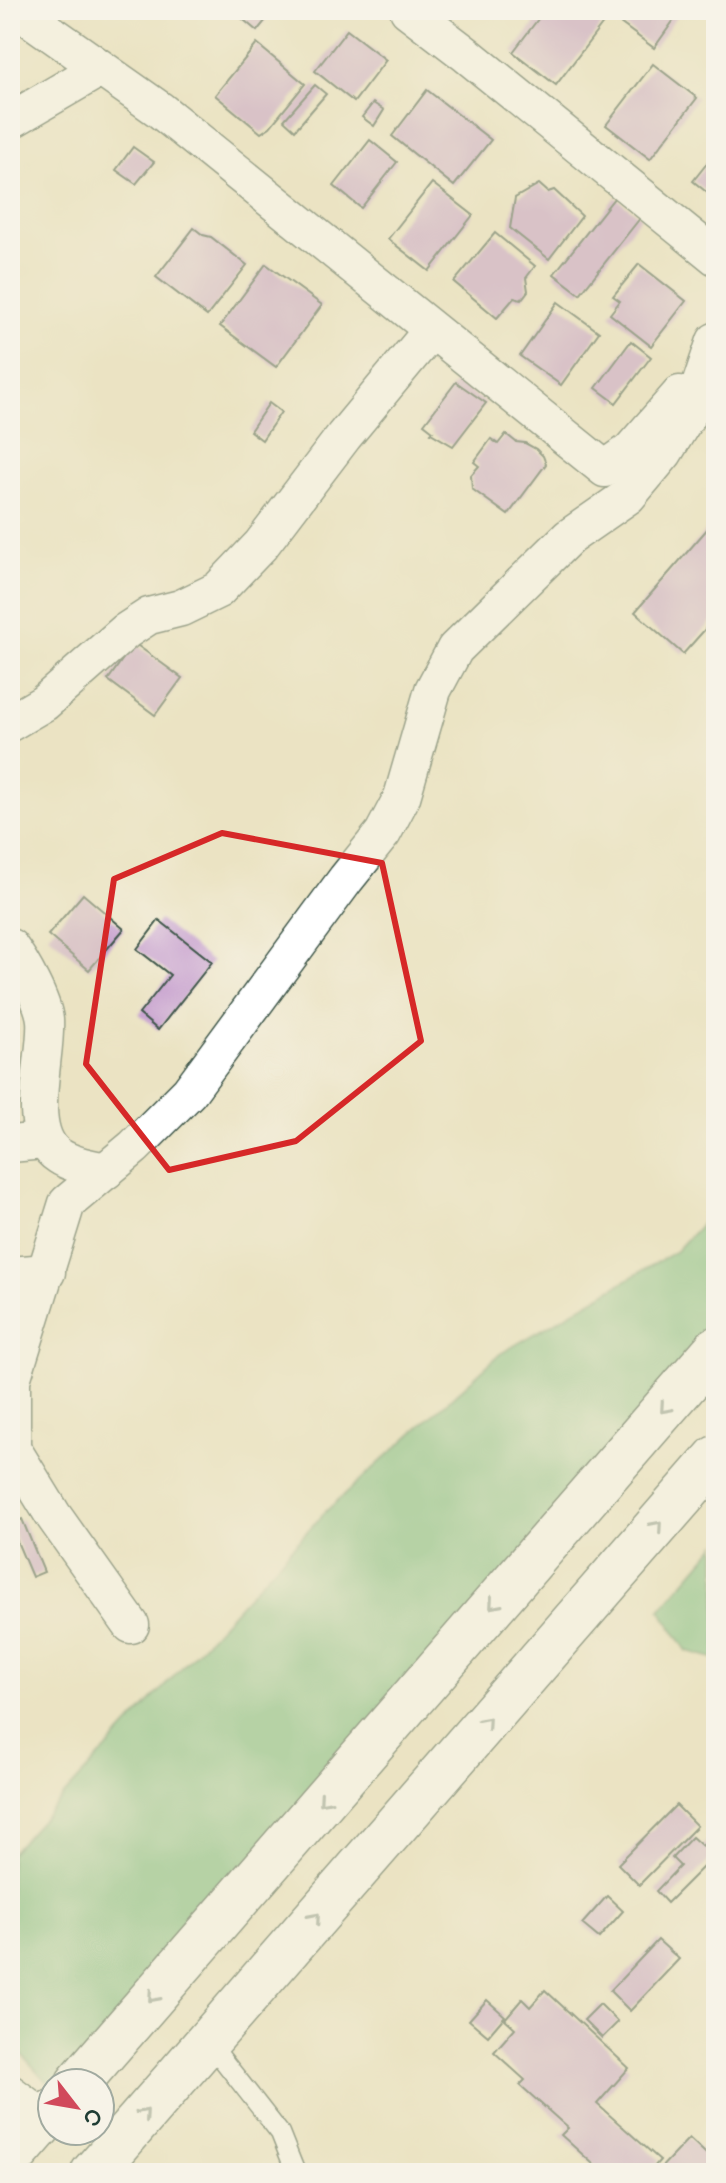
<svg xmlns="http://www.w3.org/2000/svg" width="726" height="2183" viewBox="0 0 726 2183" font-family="'Balsamiq Sans',sans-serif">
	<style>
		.forest { fill: #75bc81; stroke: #4a7c5a; stroke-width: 2 }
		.building { fill: #c39acd }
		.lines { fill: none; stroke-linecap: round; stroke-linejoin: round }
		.service-casing { stroke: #3e5649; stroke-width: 21 }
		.minor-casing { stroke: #3e5649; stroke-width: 39 }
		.trunk-casing { stroke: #3e5649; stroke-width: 47 }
		.service { stroke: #fff; stroke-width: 18 }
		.minor { stroke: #fff; stroke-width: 36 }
		.trunk { stroke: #fff; stroke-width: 44 }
		.oneway { stroke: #8f9e9a }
		.marked { fill: none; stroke: #d62828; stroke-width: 6; stroke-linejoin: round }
	</style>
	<rect width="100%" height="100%" fill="#f7f3e8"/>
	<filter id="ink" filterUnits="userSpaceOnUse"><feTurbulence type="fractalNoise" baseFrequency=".0125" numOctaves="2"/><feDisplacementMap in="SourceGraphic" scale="16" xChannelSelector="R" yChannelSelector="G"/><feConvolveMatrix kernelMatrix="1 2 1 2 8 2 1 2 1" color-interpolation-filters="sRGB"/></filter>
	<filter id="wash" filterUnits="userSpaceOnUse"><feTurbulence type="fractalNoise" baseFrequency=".006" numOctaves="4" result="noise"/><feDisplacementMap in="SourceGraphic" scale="32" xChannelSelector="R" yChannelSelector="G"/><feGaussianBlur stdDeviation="1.8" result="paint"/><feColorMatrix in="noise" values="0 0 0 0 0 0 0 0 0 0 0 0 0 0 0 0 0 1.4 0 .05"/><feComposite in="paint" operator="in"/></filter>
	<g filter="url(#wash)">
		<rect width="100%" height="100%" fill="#ebe3c3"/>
		<g class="forest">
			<path d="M716,1208V1328L61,2083H52V2088L10,2041V1854L324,1513L500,1354L676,1251Z"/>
			<path d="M716,1545V1659L687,1651L660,1610Z"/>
		</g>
		<g id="blocks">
			<g class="building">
				<path d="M232,10H274L257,31Z"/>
				<path d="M545,10H589L604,22L556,85L513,52Z"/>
				<path d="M611,10H681L654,48L608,14Z"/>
				<path d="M347,30L386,60L354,102L315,71Z"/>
				<path d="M257,44L305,84L270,127L261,133L215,95Z"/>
				<path d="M653,64L697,98L650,159L606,125Z"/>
				<path d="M315,85L326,94L295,130L284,120Z"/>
				<path d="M427,90L491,140L454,186L392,136Z"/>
				<path d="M373,103L384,110L374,126L362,117Z"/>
				<path d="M370,140L397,162L361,208L334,186Z"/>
				<path d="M133,147L154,162L136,184L116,170Z"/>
				<path d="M716,152V200L693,181Z"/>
				<path d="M432,183L473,215L429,271L388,239Z"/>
				<path d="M539,184L548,192L554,190L582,216L549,259L510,228L515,198Z"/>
				<path d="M615,197L641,217L580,294L554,274Z"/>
				<path d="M194,228L203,235L211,237L247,265L207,316L156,277Z"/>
				<path d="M495,233L535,266L526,278L528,291L521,300L514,298L497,318L454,282Z"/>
				<path d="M266,264L322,305L276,367L220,326Z"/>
				<path d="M639,264L686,301L651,346L610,314L620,301L613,296Z"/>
				<path d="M558,302L599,332L561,385L520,356Z"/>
				<path d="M631,341L651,357L616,403L596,388Z"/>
				<path d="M456,382L486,403L453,446L431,433L433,431L424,424Z"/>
				<path d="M269,403L281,412L262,440L250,431Z"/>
				<path d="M506,434L516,442L525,443L536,449L543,456L546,464L508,515L472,489L471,475L479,466L474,462L491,439L498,444Z"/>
				<path d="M716,519V617L683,654L635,612Z"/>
				<path d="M134,643L182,678L155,715L108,680Z"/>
				<path d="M83,894L124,929L89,970L48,935Z"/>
				<path d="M159,920L212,962L158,1030L139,1014L170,975L137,949Z"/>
				<path d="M22,1519L44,1572L32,1577L10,1525Z"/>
				<path d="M676,1805L697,1826L639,1885L618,1864Z"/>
				<path d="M716,1833V1854L667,1903L656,1891L680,1866L672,1858L692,1837L702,1846Z"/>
				<path d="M607,1896L623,1911L599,1938L582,1924Z"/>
				<path d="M658,1940L679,1959L630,2011L610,1991Z"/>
				<path d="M545,1990L629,2068L597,2104L660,2160L649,2173H603L561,2135L568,2128L520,2085L525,2080L494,2052L515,2028L505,2019L522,1999L530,2007Z"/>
				<path d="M487,2000L505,2016L488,2036L469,2020Z"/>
				<path d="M600,2004L618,2022L602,2038L584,2020Z"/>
				<path d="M689,2138L716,2163V2173H656Z"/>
			</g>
		</g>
	</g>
	<g filter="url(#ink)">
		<use href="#blocks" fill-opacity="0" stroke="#3e5649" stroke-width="2"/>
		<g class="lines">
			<defs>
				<path id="service" d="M208,2041L280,2133L296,2173"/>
				<g id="minor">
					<path d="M18,10L160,110L605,469L630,451L680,394"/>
					<path d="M408,10L467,55L716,257"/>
					<path d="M10,121L99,69"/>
					<path d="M10,723L44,703L126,631L149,616L181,608L218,590L261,545L344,436L431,331"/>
					<path d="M10,947C22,963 43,1001 45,1020C48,1056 22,1132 59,1156C72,1165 92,1168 106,1171"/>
					<path d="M10,1144L44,1141"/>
					<path d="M10,1275L47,1272"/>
					<path d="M131,1625L53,1515L12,1448V1380L67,1203L134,1147L189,1092L346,879L383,833L402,797L433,690L455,649L569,537L628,496L664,453L693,406L715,341"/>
					<path d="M10,2093L46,2120"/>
				</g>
				<g id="trunk">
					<path d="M78,2083L716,1349"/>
					<path d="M10,2160L52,2112"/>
					<path d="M93,2173L716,1458"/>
				</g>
			</defs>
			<use href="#service" class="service-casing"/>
			<use href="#minor" class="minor-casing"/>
			<use href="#trunk" class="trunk-casing"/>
			<use href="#service" class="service"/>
			<use href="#minor" class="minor"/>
			<use href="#trunk" class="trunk"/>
		</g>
		<defs><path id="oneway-chevron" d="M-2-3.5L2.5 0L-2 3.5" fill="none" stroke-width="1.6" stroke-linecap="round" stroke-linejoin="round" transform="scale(2)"/></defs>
		<g class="oneway">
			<use href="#oneway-chevron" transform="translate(665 1408) rotate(131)"/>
			<use href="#oneway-chevron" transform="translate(657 1526) rotate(-49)"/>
			<use href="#oneway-chevron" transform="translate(494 1604) rotate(131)"/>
			<use href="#oneway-chevron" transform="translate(486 1722) rotate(-49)"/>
			<use href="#oneway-chevron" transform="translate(324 1800) rotate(131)"/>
			<use href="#oneway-chevron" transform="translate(315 1918) rotate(-49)"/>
			<use href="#oneway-chevron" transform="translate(153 1997) rotate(131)"/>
			<use href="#oneway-chevron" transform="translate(144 2114) rotate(-49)"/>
		</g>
	</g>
	<path d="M0 0H726V2183H0ZM222,833L382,863L421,1041L296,1141L169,1170L86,1064L114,879Z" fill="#ebe3c3" fill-opacity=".55" fill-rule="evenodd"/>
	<path class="marked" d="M222,833L382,863L421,1041L296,1141L169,1170L86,1064L114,879Z"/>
	<rect width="726" height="2183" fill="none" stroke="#f7f3e8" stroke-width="40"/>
	<g transform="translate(76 2107) rotate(121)"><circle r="38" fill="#f7f3e8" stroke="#a1aaa0" stroke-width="2"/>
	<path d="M0-6L14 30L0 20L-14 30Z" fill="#d1495b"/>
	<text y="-12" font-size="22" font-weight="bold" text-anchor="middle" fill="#1f3d34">С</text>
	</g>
</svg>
